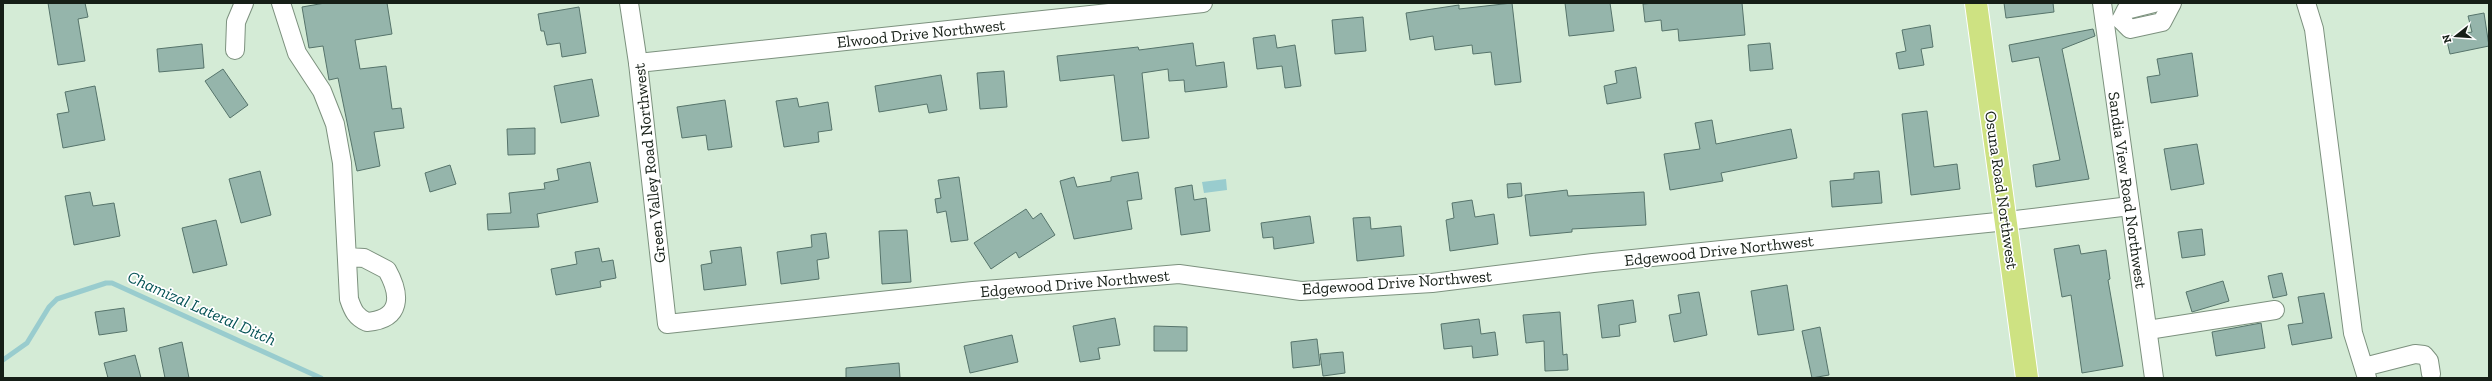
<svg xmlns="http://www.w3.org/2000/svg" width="2492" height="381" viewBox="0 0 2492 381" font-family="'Zilla Slab',serif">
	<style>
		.water { fill: #99ccce }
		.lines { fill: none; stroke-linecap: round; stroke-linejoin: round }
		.stream { stroke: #99ccce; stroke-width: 5 }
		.building { fill: #95b5ab; stroke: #56746b }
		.minor-casing { stroke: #7c917e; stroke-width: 20 }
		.major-casing { stroke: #fff; stroke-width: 24 }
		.minor { stroke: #fff; stroke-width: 18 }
		.major { stroke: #cee282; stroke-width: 22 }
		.labels { text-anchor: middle; stroke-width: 3.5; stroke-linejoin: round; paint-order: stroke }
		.street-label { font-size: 16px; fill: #161f17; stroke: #fff }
		.water-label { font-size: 17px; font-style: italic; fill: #055255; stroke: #fff }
	</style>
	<rect width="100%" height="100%" fill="#d4ebd6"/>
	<path class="water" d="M1226,179L1227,190L1204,193L1202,182Z"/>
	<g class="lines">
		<path class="stream" d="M3,360L27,343L49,307L57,299L106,283H112L321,378"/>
	</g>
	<g class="building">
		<path d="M48,3H85L88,17L78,19L85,61L58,65Z"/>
		<path d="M325,3H387L392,34L355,40L360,69L386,66L392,109L401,108L404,128L374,132L380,166L357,171L338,78L329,80L323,46L309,48L302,7Z"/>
		<path d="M1512,3L1521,82L1495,85L1491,52L1473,54L1472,45L1435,50L1433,36L1410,40L1406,13L1459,5V9Z"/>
		<path d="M1565,3H1610L1614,31L1569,36Z"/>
		<path d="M1655,3H1742L1745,35L1679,41L1678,29L1662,31L1661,20L1645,22L1643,4Z"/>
		<path d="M2004,3H2053L2054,12L2006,18Z"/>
		<path d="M579,7L586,53L562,57L560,43L547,45L544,31H541L538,14Z"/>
		<path d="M2484,13L2489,46L2450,54L2446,37L2472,32L2468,16Z"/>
		<path d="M1363,17L1366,51L1335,54L1332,20Z"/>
		<path d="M1930,25L1933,47L1921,49L1924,65L1899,69L1896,53L1906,51L1902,30Z"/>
		<path d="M2093,29L2095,36L2062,49L2089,179L2036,187L2033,165L2060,160L2039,57L2012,62L2009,45Z"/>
		<path d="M1275,35L1277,48L1295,45L1301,86L1285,88L1282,66L1257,69L1253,38Z"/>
		<path d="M1193,43L1196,66L1224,62L1227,87L1185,92L1184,80L1169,81L1168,69L1142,73L1149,138L1122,141L1114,75L1060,81L1057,56L1138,47L1139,50Z"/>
		<path d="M1770,43L1773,69L1750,71L1748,45Z"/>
		<path d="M202,44L204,68L159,72L157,49Z"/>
		<path d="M2192,53L2198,96L2151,103L2147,77L2160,75L2157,59Z"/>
		<path d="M1636,67L1641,98L1607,104L1604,86L1617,83L1615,71Z"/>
		<path d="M223,69L248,105L230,118L205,81Z"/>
		<path d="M1004,71L1007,107L980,109L977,73Z"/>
		<path d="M941,75L947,110L929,113L927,104L879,112L875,86Z"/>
		<path d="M592,79L599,116L561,123L554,86Z"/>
		<path d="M95,86L105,140L63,148L57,114L69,112L65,92Z"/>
		<path d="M797,98L799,107L828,102L832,130L818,132L819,142L784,147L776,101Z"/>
		<path d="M725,100L732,147L708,150L706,135L682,138L677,107Z"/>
		<path d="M1927,111L1934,167L1957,164L1960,189L1911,195L1902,114Z"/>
		<path d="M1712,120L1716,144L1791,129L1797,158L1721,173L1723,181L1670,190L1664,154L1700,149L1695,123Z"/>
		<path d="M535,128V154L508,155L507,129Z"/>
		<path d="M2197,144L2204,184L2171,190L2164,149Z"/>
		<path d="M590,162L598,202L537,214L539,227L488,230L487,214L511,213L509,193L545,189L544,183L559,180L557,169Z"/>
		<path d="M450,165L456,184L430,192L425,173Z"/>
		<path d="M260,171L271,215L241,223L229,179Z"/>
		<path d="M1879,171L1882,203L1832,207L1830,181L1854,179V173Z"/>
		<path d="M1138,172L1142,199L1127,201L1132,229L1074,239L1060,181L1074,177L1077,187L1111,181V177Z"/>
		<path d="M959,177L968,240L951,242L946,211L937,213L935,199L941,198L938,180Z"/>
		<path d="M1521,183L1522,196L1508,198L1507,184Z"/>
		<path d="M1192,185L1194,200L1206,198L1210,231L1181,235L1175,188Z"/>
		<path d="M1567,190L1568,196L1644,192L1646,225L1572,229V232L1530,236L1525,195Z"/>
		<path d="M90,192L93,206L114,203L120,236L74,245L65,196Z"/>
		<path d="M1472,200L1475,217L1494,214L1498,244L1450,251L1446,220L1454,218L1452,203Z"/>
		<path d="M1026,209L1033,219L1041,213L1055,235L1019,258L1016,252L991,269L974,243Z"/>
		<path d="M1310,216L1314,243L1274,249L1273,237L1263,238L1261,223Z"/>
		<path d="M1370,217L1371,229L1401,226L1404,256L1357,261L1353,218Z"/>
		<path d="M216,220L227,265L193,273L182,228Z"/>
		<path d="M2202,229L2205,255L2182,258L2178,232Z"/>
		<path d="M907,230L911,282L882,284L879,231Z"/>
		<path d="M826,233L829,258L817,260L819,279L781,284L777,252L812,247L811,235Z"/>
		<path d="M2079,245L2081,254L2106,250L2110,279L2108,280L2123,366L2082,373L2071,295L2062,297L2054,249Z"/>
		<path d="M741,247L746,285L704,290L701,265L712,263L710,251Z"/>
		<path d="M599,248L602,262L613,260L616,278L600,281L601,287L556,295L551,269L577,264L575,252Z"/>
		<path d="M2282,273L2287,295L2273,298L2268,276Z"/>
		<path d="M2223,281L2229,301L2192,312L2186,292Z"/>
		<path d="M1787,285L1794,330L1758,335L1751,291Z"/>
		<path d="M1699,292L1707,335L1674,342L1669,315L1681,313L1678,295Z"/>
		<path d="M2324,293L2332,338L2292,345L2288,325L2303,323L2298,297Z"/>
		<path d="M1633,300L1636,322L1619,325L1620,336L1602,338L1598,305Z"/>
		<path d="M124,308L127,331L99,335L95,312Z"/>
		<path d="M1560,312L1563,355L1567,354L1568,370L1545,371L1544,341L1526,343L1523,315Z"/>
		<path d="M1115,318L1120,345L1098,348L1100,359L1080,362L1073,326Z"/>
		<path d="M1479,319L1481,334L1495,332L1498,355L1473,358L1472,346L1444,349L1441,324Z"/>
		<path d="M2261,323L2265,348L2216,356L2212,332Z"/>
		<path d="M1154,326L1187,327V351H1154Z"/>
		<path d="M1820,327L1829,375L1812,378L1802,331Z"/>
		<path d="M1012,335L1018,362L970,373L964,346Z"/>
		<path d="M1317,339L1320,365L1293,368L1291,342Z"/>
		<path d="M182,342L189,378H165L159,348Z"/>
		<path d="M1343,352L1345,373L1323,376L1320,354Z"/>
		<path d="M135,355L141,378H108L104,363Z"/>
		<path d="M899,363L900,378H846V368Z"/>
	</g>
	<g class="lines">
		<defs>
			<g id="minor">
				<path d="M281,3L297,53L322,91L335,124L342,163L349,299C353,311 356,317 367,322C402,319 401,295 387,270L364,258L347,257"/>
				<path d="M629,3L638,63L667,324L973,291L1179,274L1301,291L1432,283L1593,263L2007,221L2130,206"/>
				<path d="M2102,3L2154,378"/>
				<path d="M2306,3L2314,29L2353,333L2367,378"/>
				<path d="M2121,20L2130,29L2162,22L2172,3"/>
				<path d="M2121,20L2126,10L2154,3"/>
				<path d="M235,50L236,22L244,3"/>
				<path d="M638,63L1203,3"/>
				<path d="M2148,330L2275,310"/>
				<path d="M2364,367L2415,354L2424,355L2429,361L2431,374"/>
			</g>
			<path id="major" d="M1976,3L2027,378"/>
		</defs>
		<use href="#minor" class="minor-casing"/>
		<use href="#major" class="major-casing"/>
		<use href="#minor" class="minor"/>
		<use href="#major" class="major"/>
	</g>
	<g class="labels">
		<g class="street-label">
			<text transform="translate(921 33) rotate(-6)" y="6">Elwood Drive Northwest</text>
			<text transform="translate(649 163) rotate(-96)" y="6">Green Valley Road Northwest</text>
			<text transform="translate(2002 190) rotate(82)" y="6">Osuna Road Northwest</text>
			<text transform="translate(2128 190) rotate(82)" y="6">Sandia View Road Northwest</text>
			<text transform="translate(1719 250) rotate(-6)" y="6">Edgewood Drive Northwest</text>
			<text transform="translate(1397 282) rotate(-4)" y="6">Edgewood Drive Northwest</text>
			<text transform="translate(1075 283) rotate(-5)" y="6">Edgewood Drive Northwest</text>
		</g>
		<g class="water-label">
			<text transform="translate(202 308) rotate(24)" y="6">Chamizal Lateral Ditch</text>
		</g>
	</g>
	<rect width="2492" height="381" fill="none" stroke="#161f17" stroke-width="8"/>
	<g transform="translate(2456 36) rotate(253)" stroke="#ffffff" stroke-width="3" paint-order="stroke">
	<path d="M0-3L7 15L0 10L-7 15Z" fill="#161f17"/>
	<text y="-6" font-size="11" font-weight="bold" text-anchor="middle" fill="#161f17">N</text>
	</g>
</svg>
